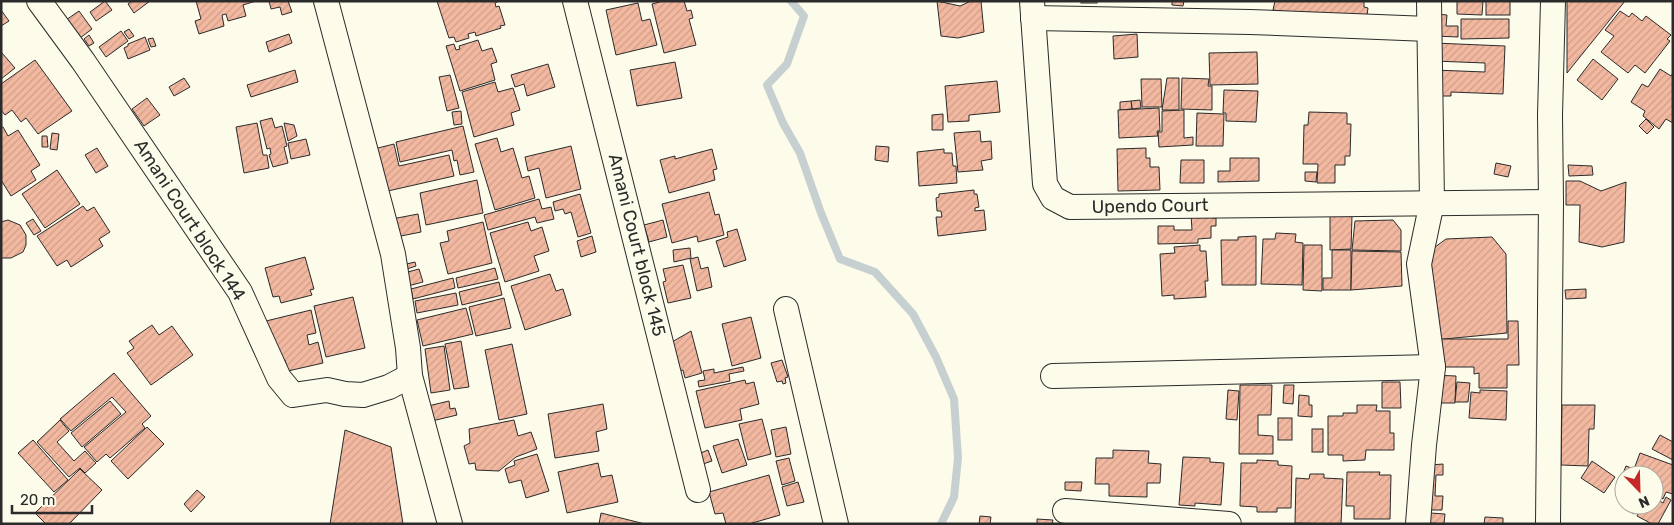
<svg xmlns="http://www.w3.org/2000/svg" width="1674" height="525" viewBox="0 0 1674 525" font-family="Rubik,sans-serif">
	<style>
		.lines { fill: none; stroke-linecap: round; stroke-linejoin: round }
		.stream { stroke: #c7d0d0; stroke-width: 8 }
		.building { fill: url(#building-hatch); stroke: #2b2b2b }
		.street-casing { stroke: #2b2b2b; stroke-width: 26 }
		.street { stroke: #fdfbea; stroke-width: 24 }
		.labels { text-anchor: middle; stroke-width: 4; stroke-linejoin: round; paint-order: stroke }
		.street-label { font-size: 18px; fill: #2b2b2b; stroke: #fdfbea }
	</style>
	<defs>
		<pattern id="building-hatch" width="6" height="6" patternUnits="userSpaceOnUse" patternTransform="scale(1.25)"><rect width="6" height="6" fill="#f2b8a0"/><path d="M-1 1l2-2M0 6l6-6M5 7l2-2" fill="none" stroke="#d09e8a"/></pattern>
	</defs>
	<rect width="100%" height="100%" fill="#fdfbea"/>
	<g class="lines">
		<path class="stream" d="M791,1L804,16L787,64L767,85L783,123L800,153L821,213L840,259L875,272L913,314L936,357L954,399L958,458L954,497L941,524"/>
	</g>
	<g class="building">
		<path d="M105,1L112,10L96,21L90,12Z"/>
		<path d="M132,1H150L134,13L128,4Z"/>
		<path d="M196,1H256L243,5L246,16L228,21L226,14L222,15L224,26L199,34L195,21L201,19Z"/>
		<path d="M269,1H288L292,12L282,15L280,7L271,9Z"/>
		<path d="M437,1H499L495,3L496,7L499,6L505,25L500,26L501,28L476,36L475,32L468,34L469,38L456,42L454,37L449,38Z"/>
		<path d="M663,1H684L687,11L691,10L693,18L689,19L696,45L664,53L652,4Z"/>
		<path d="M937,1L960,6L971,1H981L984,32L958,38L941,36Z"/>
		<rect x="1081" y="1" width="16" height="2"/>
		<path d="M1172,1H1184L1183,6L1172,5Z"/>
		<path d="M1275,1H1364V7L1368,8L1366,22L1273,10Z"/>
		<path d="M1457,1H1483L1482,15L1457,14Z"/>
		<rect x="1486" y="1" width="24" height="14"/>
		<path d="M1567,1H1625L1567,73Z"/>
		<path d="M638,3L642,21L650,19L657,45L616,55L606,10Z"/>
		<path d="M1,10L9,21L1,26Z"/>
		<path d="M79,11L92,29L76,41L63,22Z"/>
		<path d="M1620,11L1629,17L1632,13L1642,21L1646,16L1671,35L1667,39L1670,41L1645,73L1635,65L1628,73L1601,52L1614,36L1605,30Z"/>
		<path d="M1436,14L1447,15L1446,26H1458V37L1435,36Z"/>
		<path d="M1461,19H1509V38L1461,39Z"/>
		<path d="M129,29L134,36L129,39L124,32Z"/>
		<path d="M121,31L128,41L106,57L99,47Z"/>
		<path d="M289,34L292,43L269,52L266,42Z"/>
		<path d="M1137,34L1138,57L1114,59L1113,36Z"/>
		<path d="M89,35L94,43L89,46L84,39Z"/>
		<path d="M145,37L150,50L128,59L124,48L128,46V44Z"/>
		<path d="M153,38L156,46L151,47L148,39Z"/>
		<path d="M478,40L482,51L492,48L497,62L491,64L495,80L460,91L446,46L454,44L456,50L460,49L459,46Z"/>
		<path d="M1434,43L1505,46L1503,94L1451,92V96H1433L1434,70L1485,72V63L1434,61Z"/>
		<path d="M1257,52L1258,84L1210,85L1209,53Z"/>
		<path d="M2,53L15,68L1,79V54Z"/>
		<path d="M1593,59L1618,79L1602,100L1577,80Z"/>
		<path d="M35,60L72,111L38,134L26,118L21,122L12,110L5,115L1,110V84Z"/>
		<path d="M675,62L682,98L637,106L630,70Z"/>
		<path d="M548,64L555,87L527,96L524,84L515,87L511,75Z"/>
		<path d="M1660,69L1671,76L1673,73V123L1666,119L1659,129L1643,116L1645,111L1631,102L1642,84L1648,87Z"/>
		<path d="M295,70L298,82L251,97L247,85Z"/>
		<path d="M450,75L459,108L447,111L439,77Z"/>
		<path d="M184,78L190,87L174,96L169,87Z"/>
		<path d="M1167,78H1179V110H1162Z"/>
		<path d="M1182,78L1209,79L1208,86H1212V110L1181,109Z"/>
		<path d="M1141,79H1161L1162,107H1142Z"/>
		<path d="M997,81L1000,112L969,115V121L948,122L945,86Z"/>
		<path d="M495,82L498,92L513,88L520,110L511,113L514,125L474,137L462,92Z"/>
		<path d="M1224,90L1258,91L1256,122L1226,121V113H1223Z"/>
		<path d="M147,98L160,115L144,126L132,109Z"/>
		<path d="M1140,100L1141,108L1132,109L1131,101Z"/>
		<path d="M1131,101L1132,109L1120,110V102Z"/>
		<path d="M1159,108L1160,131H1157L1158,136L1119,138L1118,110Z"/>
		<path d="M1184,110V138L1193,137V145L1159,147L1158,132H1162V111Z"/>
		<path d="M461,111L462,124L454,125L452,112Z"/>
		<path d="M1309,112L1347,113V124H1351L1350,156H1345V165H1335V183H1317L1318,164H1303L1304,125H1308Z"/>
		<path d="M1197,113L1224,114L1223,146H1196Z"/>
		<path d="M943,114V130H932V115Z"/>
		<path d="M272,118L275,128L282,126L287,146L284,147L288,163L273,167L269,155L271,154L270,148L267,149L260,121Z"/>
		<path d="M1646,119L1654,127L1647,134L1639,126Z"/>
		<path d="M257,123L263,155H267L269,168L244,173L236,127Z"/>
		<path d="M284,123L294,125L297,136L288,141Z"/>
		<path d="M463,126L474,172L460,175L457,160L454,161L452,150L400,162L396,142Z"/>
		<path d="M1,127H3L8,136L18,130L40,165L31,171L36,180L11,196L1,180Z"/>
		<path d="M980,131L981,142L991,141L992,159L981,161L983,170L958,172L954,133Z"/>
		<path d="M52,133L59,134L57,150L50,149Z"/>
		<path d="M42,136H47L48,147H42Z"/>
		<path d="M497,138L501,152L513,148L522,178L529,176L535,198L495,210L475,144Z"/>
		<path d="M306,139L310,155L291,159L288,143Z"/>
		<path d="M394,144L399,166L449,155L454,176L379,193L370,150Z"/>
		<path d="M571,146L581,189L546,198L539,168L528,171L525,157Z"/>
		<path d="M876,146L889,147L888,162L875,160Z"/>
		<path d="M97,148L108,166L96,173L85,155Z"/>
		<path d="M1146,148V158H1150V167H1159L1160,190L1118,191L1117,149Z"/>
		<path d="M712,149L717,169L713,170L715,180L669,193L660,160L675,156V159Z"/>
		<path d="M944,149V153H952L953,166H956L957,183L919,186L917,152Z"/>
		<path d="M1230,158H1259V181L1218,182V171H1230Z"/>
		<path d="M1181,160H1204V183H1180Z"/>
		<path d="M1496,163L1511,166L1508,177L1494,174Z"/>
		<path d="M1568,165L1592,166L1593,175L1569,176Z"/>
		<path d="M57,170L80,204L45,228L22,194Z"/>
		<path d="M1305,172H1317L1316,182L1305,181Z"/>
		<path d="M477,180L483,213L426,225L420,193Z"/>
		<path d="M1566,181H1580L1601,191L1626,182L1624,242L1602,247L1579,242L1580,205H1566Z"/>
		<path d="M974,190V194H977L979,207L975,208V211L984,210L986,230L938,236L936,217H942L941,211H937L936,198L939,197V194Z"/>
		<path d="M709,192L715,215L719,214L724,235L698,242L697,236L672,243L662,204Z"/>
		<path d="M580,194L591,233L578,237L571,212L565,214L563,209L555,211L553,202Z"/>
		<path d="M539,199L542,209L551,207L554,219L537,223L535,217L488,230L484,215Z"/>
		<path d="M83,206L87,211L94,207L110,232L99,239L103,246L71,267L67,260L57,266L37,236Z"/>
		<path d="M418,214L421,232L396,237L392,219Z"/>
		<path d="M1211,214L1212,218H1216V226H1211V238L1198,239V243L1158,244V226H1174V230H1192L1191,215Z"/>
		<path d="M1330,216H1352L1351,249L1330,250Z"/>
		<path d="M33,219L41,231L34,235L26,223Z"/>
		<path d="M8,220L20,225L26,235V245L23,252L11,258H1V222Z"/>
		<path d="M663,220L667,237L649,242L644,225Z"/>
		<path d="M1393,220L1401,230V251L1352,250L1355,221Z"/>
		<path d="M483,222L492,263L448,274L440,243L449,241L447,231Z"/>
		<path d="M528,222L531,231L542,227L549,251L534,256L539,271L505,282L490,233Z"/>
		<path d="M737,229L746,260L724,267L716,241L728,237L727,232Z"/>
		<path d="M1276,233L1296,234L1295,242L1303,243L1302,285L1261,284L1263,239H1275Z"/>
		<path d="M592,236L596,252L581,257L577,241Z"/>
		<path d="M1256,236V285H1222L1221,240H1238V237Z"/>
		<path d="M1492,237L1506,254L1507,333L1434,340L1427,253L1446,239Z"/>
		<path d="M1200,245V251H1206L1207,267L1208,281H1205L1206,297L1174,299V295L1162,296L1160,254L1175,253L1174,247Z"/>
		<path d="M1304,245H1322V291L1303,290Z"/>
		<path d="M690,248L691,258L674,262L673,250Z"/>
		<path d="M1332,250H1351V290H1323V278H1332Z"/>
		<path d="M1352,251L1401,252L1402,286L1351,290Z"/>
		<path d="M305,257L314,289L310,290L312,295L281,303L279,296L273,297L265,268Z"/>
		<path d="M698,257L701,269L708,267L712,287L697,291L690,259Z"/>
		<path d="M415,262L416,266L404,270L402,265Z"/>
		<path d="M683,265L691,298L668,303L663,282L666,281L663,269Z"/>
		<path d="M495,268L498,279L458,288L456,278Z"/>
		<path d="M419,269L423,282L408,286L404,273Z"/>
		<path d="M550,274L556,291L563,289L571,315L525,330L511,286Z"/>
		<path d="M453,278L455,288L413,299L411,289Z"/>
		<path d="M499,282L502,295L462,305L459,292Z"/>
		<path d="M1586,289V298L1566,299L1565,290Z"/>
		<path d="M456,293L458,305L417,313L415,301Z"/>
		<path d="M353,297L365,348L326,357L314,306Z"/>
		<path d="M504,298L511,328L476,336L469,307Z"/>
		<path d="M466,308L473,334L423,346L417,320Z"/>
		<path d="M311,310L316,333L307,335L309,345L318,342L323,363L288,371L285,360L280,362L262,322Z"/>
		<path d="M751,317L761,358L732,366L722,324Z"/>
		<path d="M1508,321H1518L1519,365H1507V388H1479V373L1474,374V367H1438V339H1508Z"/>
		<path d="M152,325L159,335L172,326L193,355L151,385L127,353L134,348L129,341Z"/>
		<path d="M691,331L702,373L685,378L683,370L679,371L672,342Z"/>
		<path d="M461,341L469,387L454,389L445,344Z"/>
		<path d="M512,344L527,414L499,420L485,350Z"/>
		<path d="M444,346L450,390L431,393L425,349Z"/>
		<path d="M782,360L788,377L785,378L786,383L783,384L782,381L777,382L771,363Z"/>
		<path d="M743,367L744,371L729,374L730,381L699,387L698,381L705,380L703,371L714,369V373Z"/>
		<path d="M114,373L151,416L142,424L145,428L110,458L106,454L97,462L84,447L126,412L112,397L71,431L60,419Z"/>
		<path d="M1432,375L1456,376L1455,403H1431Z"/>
		<path d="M745,380L746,384L754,382L759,404L740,409L742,420L705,428L696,391Z"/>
		<path d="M1382,382H1400L1401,408H1382Z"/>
		<path d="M1457,382L1470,383L1468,402H1455Z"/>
		<path d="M1240,385H1272L1271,415H1258V435L1273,436V454H1239Z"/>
		<path d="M1284,385H1294L1293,404L1283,403Z"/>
		<path d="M1228,390L1239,391L1237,420L1226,419Z"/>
		<path d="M1480,390L1507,391L1506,420L1469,418L1471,392L1480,393Z"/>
		<path d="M1299,395L1309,396V405H1312V417L1298,416Z"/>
		<path d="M110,401L121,414L82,447L71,433Z"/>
		<path d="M449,401L450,409L455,408L457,415L432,421L428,406Z"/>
		<path d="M603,404L607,429L596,432L599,451L555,458L548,414Z"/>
		<path d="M1357,405H1377L1376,411H1390V433H1394V450H1366L1365,460L1343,461V455H1328V416H1343V413H1357Z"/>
		<path d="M1562,405H1595L1594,429H1589L1588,466L1561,465Z"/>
		<rect x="1278" y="418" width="14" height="22"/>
		<path d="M762,419L771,454L748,460L739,424Z"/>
		<path d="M60,420L69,431L57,442L74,461L85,451L96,463L85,473L80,468L69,477L37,442Z"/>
		<path d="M514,420L518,436L531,432L537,449L516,457L499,471L476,470L475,463L469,464L464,446L470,443L469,429Z"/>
		<path d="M147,427L164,444L128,479L111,461Z"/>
		<path d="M786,427L791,454L776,457L771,430Z"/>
		<rect x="1312" y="429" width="11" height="23"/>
		<path d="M345,430L391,447L403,524H330Z"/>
		<path d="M1660,435L1673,442V460L1652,449Z"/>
		<path d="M738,439L747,465L722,473L713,446Z"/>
		<path d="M33,440L68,480L54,492L18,453Z"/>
		<path d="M708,450L712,461L694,467L691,457Z"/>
		<path d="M1113,450L1149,451L1148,463L1161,464L1160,483H1147V497L1109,496V484H1095L1096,458H1113Z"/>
		<path d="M1640,453L1673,465V494L1666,492L1663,499L1654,496V475L1622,476L1626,466L1634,469Z"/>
		<path d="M537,454L549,491L526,498L521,480L509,483L505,469L515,465L514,461Z"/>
		<path d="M1183,457L1210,458V462L1224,463L1221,505L1195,503V506L1179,505Z"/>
		<path d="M789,458L795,481L782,485L776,461Z"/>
		<path d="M1257,460L1278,461V465L1292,466L1291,508H1277V512H1257V507L1240,506L1241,463H1257Z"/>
		<path d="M1592,461L1615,477L1604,493L1581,478Z"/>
		<path d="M598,463L601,477L612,475L618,502L567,513L558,472Z"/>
		<path d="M1443,464V475H1436L1435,496H1443L1442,510H1429L1430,465Z"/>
		<path d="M80,469L102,490L69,524H46L35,513Z"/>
		<path d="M1347,472H1380L1379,475H1391L1390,519H1354V506H1346Z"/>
		<path d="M1310,474H1324V478L1343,479L1341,524L1295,523L1296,478L1309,479Z"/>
		<path d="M769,475L780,515L749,524H726L723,513L715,514L709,492Z"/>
		<path d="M798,482L804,502L787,506L782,487Z"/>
		<path d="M1065,482H1082L1081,491L1065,490Z"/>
		<path d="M197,490L205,497L191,512L184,504Z"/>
		<path d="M1666,497L1671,500L1658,524H1652L1637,516L1642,505H1654V498L1663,503Z"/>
		<path d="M1628,505H1637L1639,507L1634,514L1626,508Z"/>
		<path d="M601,513L645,524H599Z"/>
		<path d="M1430,513L1445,514L1444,524L1430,523Z"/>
		<path d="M980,516L991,517L990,524H979Z"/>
		<path d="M1485,517L1503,518V524H1484Z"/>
		<path d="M1037,519L1053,520L1052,524H1037Z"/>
	</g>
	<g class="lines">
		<defs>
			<g id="street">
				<path d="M39,1L83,61L240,292L279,378L293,395L327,390L345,394L363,395L389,387L410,376"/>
				<path d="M326,1L393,254L408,348L410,376L450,524"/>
				<path d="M575,1L698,490"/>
				<path d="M1032,1L1045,184L1053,198L1070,207L1551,202"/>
				<path d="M1033,18L1250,22L1429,29"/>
				<path d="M786,309L836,524"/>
				<path d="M1053,376L1433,367"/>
				<path d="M1065,511L1229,524"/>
				<path d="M1418,524L1424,445L1433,367L1419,264L1432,202L1429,1"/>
				<path d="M1548,524L1551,202L1550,115L1553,1"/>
			</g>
		</defs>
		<use href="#street" class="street-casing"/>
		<use href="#street" class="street"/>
	</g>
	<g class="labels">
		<g class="street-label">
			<text transform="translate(1150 206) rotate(-1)" y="6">Upendo Court</text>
			<text transform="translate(190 220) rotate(57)" y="6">Amani Court block 144</text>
			<text transform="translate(637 245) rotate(76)" y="6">Amani Court block 145</text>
		</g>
	</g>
	<rect width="1674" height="525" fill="none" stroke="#2b2b2b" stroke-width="5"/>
	<g transform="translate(1639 490) rotate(157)"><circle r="24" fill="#fdfbea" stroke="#a9a89e"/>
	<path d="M0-4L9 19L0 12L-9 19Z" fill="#c62828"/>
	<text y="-8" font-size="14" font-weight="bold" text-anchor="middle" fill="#2b2b2b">N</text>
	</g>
	<path d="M12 505v8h80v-8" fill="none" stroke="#2b2b2b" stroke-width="2.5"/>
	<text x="20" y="505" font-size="15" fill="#2b2b2b" stroke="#fdfbea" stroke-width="4" paint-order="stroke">20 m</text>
</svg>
